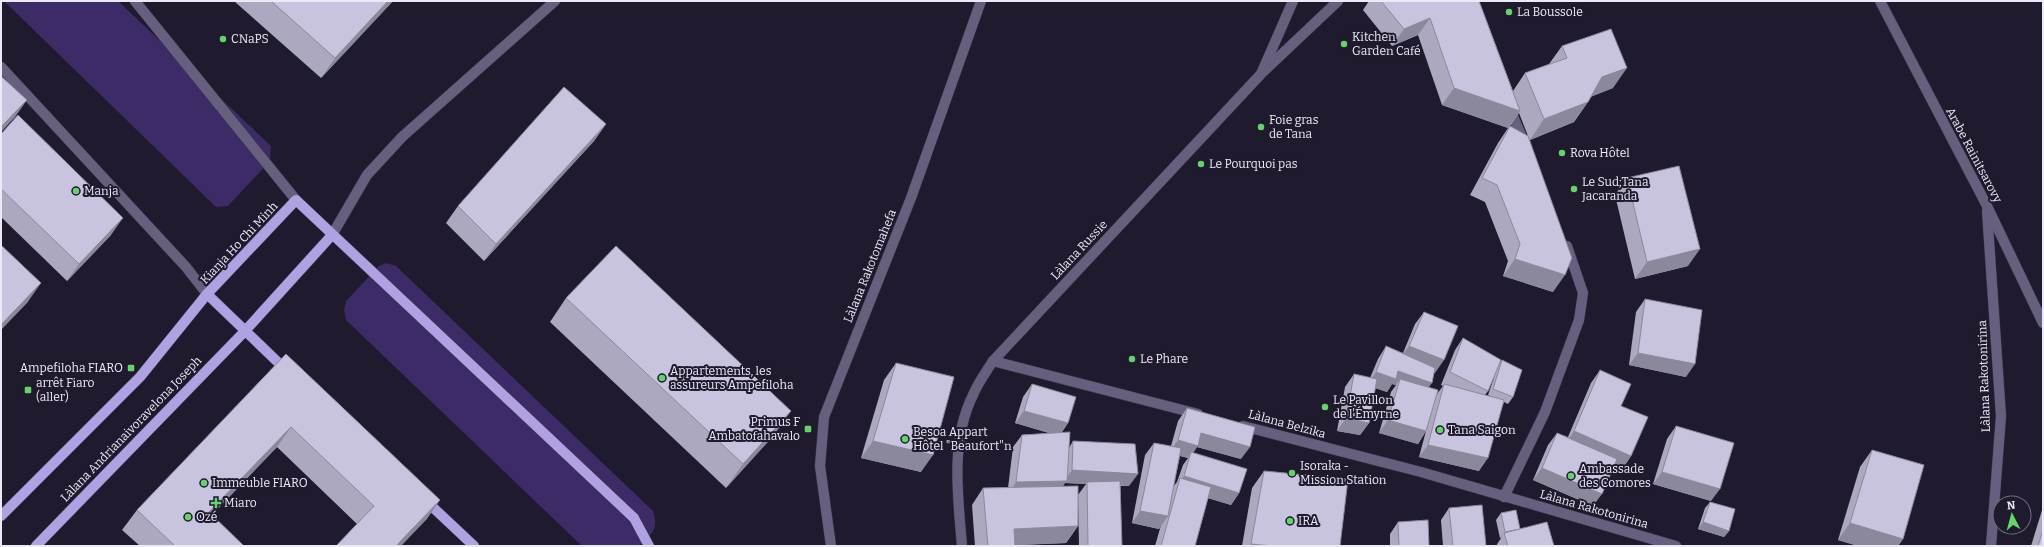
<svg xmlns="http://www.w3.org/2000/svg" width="2044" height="547" viewBox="0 0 2044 547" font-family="Bitter,serif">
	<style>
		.green { fill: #3d2b67 }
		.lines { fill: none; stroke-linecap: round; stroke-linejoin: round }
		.minor-casing { stroke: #3c374a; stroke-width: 11 }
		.major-casing { stroke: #3c374a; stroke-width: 11 }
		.minor { stroke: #66607e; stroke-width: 10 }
		.major { stroke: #b0a2e2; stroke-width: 10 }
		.wall { fill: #aca8bf; fill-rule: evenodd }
		.shaded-wall { fill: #8c889b }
		.building { fill: #c8c3de; stroke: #8c889b }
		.poi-dot { fill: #63d468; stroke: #1f1a2e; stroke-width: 1.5 }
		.labels { text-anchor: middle; stroke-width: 4; stroke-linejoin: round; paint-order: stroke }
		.poi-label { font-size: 12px; fill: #edeaf8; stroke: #1f1a2e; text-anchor: start }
		.street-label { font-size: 12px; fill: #edeaf8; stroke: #1f1a2e }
	</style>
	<rect width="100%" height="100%" fill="#1f1a2e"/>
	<g class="green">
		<path d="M4,1H118L271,146L270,161L228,206L216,207Z"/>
		<path d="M386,263L396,266L653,511C659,531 652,533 639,546H582L346,320L344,310L346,301L379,266Z"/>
	</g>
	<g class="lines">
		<defs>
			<g id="minor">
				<path d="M135,1L296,200"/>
				<path d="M1880,1L1987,206L2043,323"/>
				<path d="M1,67L186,267L207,294"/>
				<path d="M1264,71L1338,1"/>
				<path d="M1509,107L1524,142"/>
				<path d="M1987,211L2001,416L1991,546"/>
				<path d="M332,235L367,175L402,137L555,1"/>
				<path d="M993,361L1198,414"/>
				<path d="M1243,426L1421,472L1676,546"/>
				<path d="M1504,497L1545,412L1579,320L1583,293L1567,246"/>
				<path d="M831,546L820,466L824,417L911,198L981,1"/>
				<path d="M962,546C958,497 950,441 973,395C978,383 986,372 993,361L1261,74L1293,1"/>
			</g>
			<g id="major">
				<path d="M207,294L287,371"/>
				<path d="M424,499L474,546"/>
				<path d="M1,516L140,377L207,294L296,200L634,518L649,546"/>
				<path d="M36,546L245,331L332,235"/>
			</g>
		</defs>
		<use href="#minor" class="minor-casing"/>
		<use href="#major" class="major-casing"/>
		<use href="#minor" class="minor"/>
		<use href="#major" class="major"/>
	</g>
	<g class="wall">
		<path d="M234,1H393L321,78Z"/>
		<path d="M1369,1H1479L1513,91L1525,73L1549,64L1562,46L1613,88L1592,96L1574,122L1530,140L1553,292L1503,276L1508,261L1485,202L1470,195L1498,143L1508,128L1442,105L1418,35L1392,46L1363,10ZM1519,113L1528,136L1510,126Z"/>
		<path d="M606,124L594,141L484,261L446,223L458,206Z"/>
		<path d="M1,134L111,235L67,281L1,217Z"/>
		<path d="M1627,178L1688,266L1635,279L1615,195Z"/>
		<path d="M566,298L774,435L726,488L550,322Z"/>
		<path d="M1645,299L1686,377L1629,365L1636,312Z"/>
		<path d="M1424,312L1435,373H1434L1428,388L1437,394L1443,386L1441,385L1455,350L1463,338L1500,363L1502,360L1513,397L1508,404L1504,402L1479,471L1419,457L1426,431L1418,444L1379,433L1391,392L1396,385L1392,384L1387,392L1375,388L1369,423L1360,435L1337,431L1345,387L1354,374L1370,378L1378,359L1386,346L1403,353L1415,324ZM1495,375L1488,395L1494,398L1485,395L1488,391Z"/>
		<path d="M286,354L440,500L426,520L357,524L277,447L211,515L244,546H140L122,530L137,510Z"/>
		<path d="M896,363L921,472L861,458L884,380Z"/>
		<path d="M1600,370L1621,406L1631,456L1623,468L1615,465L1593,506L1533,480L1548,445L1557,433L1568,437L1591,383Z"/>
		<path d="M1032,384L1068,423L1062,432L1069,448L1073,441L1129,486H1120L1122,546H1079L1078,495L1086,484L1065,483L1063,486L1078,526L1066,543L1015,545V546H975L972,505L983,488H1008L1013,447L1022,435L1049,433L1015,423L1023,397Z"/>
		<path d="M1187,408L1241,459L1197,447L1193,453L1239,493L1231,505L1208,498L1195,546H1155L1161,525L1159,529L1132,523L1145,455L1154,443L1171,446L1178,421ZM1180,456L1188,458L1183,465L1177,482L1173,487Z"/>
		<path d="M1676,426L1711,501L1653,484L1667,439Z"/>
		<path d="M1872,450L1903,539L1898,546H1858L1838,540L1860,467Z"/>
		<path d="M1264,471L1340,546H1242L1252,488Z"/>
		<path d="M1710,502L1729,531L1724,537L1698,529L1705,508Z"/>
		<path d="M2043,507V546H2031Z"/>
		<path d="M1449,508L1486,546H1443L1441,520Z"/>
		<path d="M1501,513L1519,529L1554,546H1496L1501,538H1500L1496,520Z"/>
		<path d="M1398,522L1429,546H1390V534Z"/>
	</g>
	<g class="shaded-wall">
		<path d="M388,1H393L321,78L335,58Z"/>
		<path d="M1430,18L1418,35L1392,46L1404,29Z"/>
		<path d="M1627,68L1613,88L1588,98L1602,77Z"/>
		<path d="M1454,88L1520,111L1508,128L1442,105Z"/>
		<path d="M27,100L15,117L1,132V127Z"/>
		<path d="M1588,102L1574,122L1530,140L1544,119Z"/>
		<path d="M606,124L594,141L484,261L496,244Z"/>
		<path d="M123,218L111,235L67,281L79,264Z"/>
		<path d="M1700,249L1688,266L1635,279L1647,262Z"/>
		<path d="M1515,259L1565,275L1553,292L1503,276Z"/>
		<path d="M41,283L27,303L1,330V325Z"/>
		<path d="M1409,346L1444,360L1435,373L1400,358Z"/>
		<path d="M1638,353L1695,364L1686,377L1629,365Z"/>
		<path d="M1398,371L1432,383L1423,395L1400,379L1396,385L1392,384L1387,392L1367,385L1376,372Z"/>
		<path d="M791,411L774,435L726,488L743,464Z"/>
		<path d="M1024,411L1068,423L1059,436L1015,423Z"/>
		<path d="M1346,418L1369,423L1360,435L1337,431Z"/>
		<path d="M1388,420L1426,431L1418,444L1379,433Z"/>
		<path d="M291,427L277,447L195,533L209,512Z"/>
		<path d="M1574,431L1631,456L1623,468L1565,444Z"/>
		<path d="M1201,433L1250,447L1241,459L1197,447L1190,457L1191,452L1188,458L1169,453L1178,440Z"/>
		<path d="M873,441L933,455L921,472L861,458Z"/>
		<path d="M1428,445L1488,458L1479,471L1419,457Z"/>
		<path d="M1542,468L1602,494L1593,506L1533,480Z"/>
		<path d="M1072,470L1138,474L1129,486L1087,484V482L1086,484L1065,483L1058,494L1008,495L1016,482L1064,481Z"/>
		<path d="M1662,472L1720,489L1711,501L1653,484Z"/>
		<path d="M1184,476L1239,493L1231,505L1177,489L1178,484Z"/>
		<path d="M440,500L426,520L401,546H396Z"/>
		<path d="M1140,511L1168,516L1159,529L1132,523Z"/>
		<path d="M1703,522L1729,531L1724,537L1698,529Z"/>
		<path d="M1850,523L1903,539L1898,546H1858L1838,540Z"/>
		<path d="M1078,526L1066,543L1002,546L1014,529Z"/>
		<path d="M1520,529L1515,535L1504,533L1501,538H1500L1505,532Z"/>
		<path d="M1251,544L1273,546H1250Z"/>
	</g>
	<g class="building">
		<path d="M271,1H388L335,58Z"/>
		<path d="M1381,1H1479L1520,111L1454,88L1430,18L1404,29Z"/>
		<path d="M1611,29L1627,68L1602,77L1588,102L1544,119L1525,73L1567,58L1562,46Z"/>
		<path d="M1,76L27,100L1,127Z"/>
		<path d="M564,87L606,124L496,244L458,206Z"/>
		<path d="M18,115L123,218L79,264L1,189V134Z"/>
		<path d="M1510,126L1528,136L1572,258L1565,275L1515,259L1520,244L1497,185L1482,178Z"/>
		<path d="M1679,166L1700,249L1647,262L1627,178Z"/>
		<path d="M1,245L41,283L1,325Z"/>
		<path d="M616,246L791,411L743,464L566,298Z"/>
		<path d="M1645,299L1702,310L1695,364L1638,353Z"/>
		<path d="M1424,312L1458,326L1444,360L1409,346Z"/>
		<path d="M1463,338L1501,360L1488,391L1450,372Z"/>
		<path d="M1386,346L1435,368L1432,383L1398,371L1396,379L1376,372Z"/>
		<path d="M286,354L440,500L396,546H336L374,506L291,427L209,512L244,546H175L137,510Z"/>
		<path d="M1502,360L1522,370L1513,397L1493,389Z"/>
		<path d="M896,363L954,377L933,455L873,441Z"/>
		<path d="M1600,370L1631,384L1621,406L1648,417L1631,456L1574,431Z"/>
		<path d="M1354,374L1377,379L1369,423L1346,418Z"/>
		<path d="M1400,379L1438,390L1426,431L1388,420Z"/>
		<path d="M1032,384L1076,397L1068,423L1024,411Z"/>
		<path d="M1444,384L1504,400L1488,458L1428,445Z"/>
		<path d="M1187,408L1255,427L1250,447L1201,433L1198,446L1178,440Z"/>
		<path d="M1676,426L1734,443L1720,489L1662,472Z"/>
		<path d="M1070,432L1067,481L1016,482L1022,435Z"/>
		<path d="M1557,433L1617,459L1602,494L1542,468Z"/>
		<path d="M1073,441L1135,444L1138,474L1072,470Z"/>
		<path d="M1154,443L1181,448L1168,516L1140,511Z"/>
		<path d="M1872,450L1924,465L1903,539L1850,523Z"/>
		<path d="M1191,452L1247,469L1239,493L1184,476Z"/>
		<path d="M1264,471L1348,479L1340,546H1273L1251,544Z"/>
		<path d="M1180,478L1211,487L1195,546H1161Z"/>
		<path d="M1120,481L1122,546H1088L1087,482Z"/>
		<path d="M1078,486V526L1014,529L1015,546H988L983,488Z"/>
		<path d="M1710,502L1735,509L1729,531L1703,522Z"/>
		<path d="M1482,505L1486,546H1453L1449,508Z"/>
		<path d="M1516,510L1520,529L1505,532L1501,513Z"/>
		<path d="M1428,520L1429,546H1399L1398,522Z"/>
		<path d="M1547,522L1554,546H1508L1504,533Z"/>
		<path d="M2043,530V546H2038Z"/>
	</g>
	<g class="poi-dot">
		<circle cx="1509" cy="12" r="4"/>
		<circle cx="223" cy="39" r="4"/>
		<circle cx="1344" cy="44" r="4"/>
		<circle cx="1261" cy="127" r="4"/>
		<circle cx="1562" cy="153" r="4"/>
		<circle cx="1201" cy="164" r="4"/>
		<circle cx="1574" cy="189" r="4"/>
		<circle cx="76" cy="191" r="4"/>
		<circle cx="1132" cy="359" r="4"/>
		<rect x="127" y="364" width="8" height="8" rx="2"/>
		<circle cx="662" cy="378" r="4"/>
		<rect x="24" y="386" width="8" height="8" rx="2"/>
		<circle cx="1325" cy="407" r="4"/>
		<rect x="804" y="425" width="8" height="8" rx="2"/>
		<circle cx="1440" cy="430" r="4"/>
		<circle cx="905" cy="439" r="4"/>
		<circle cx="1292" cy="473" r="4"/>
		<circle cx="1571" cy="476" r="4"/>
		<circle cx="204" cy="483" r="4"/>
		<path d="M214 497h4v4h4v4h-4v4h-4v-4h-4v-4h4z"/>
		<circle cx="188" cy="517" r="4"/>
		<circle cx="1290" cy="521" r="4"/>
	</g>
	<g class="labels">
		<g class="poi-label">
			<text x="1517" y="16">La Boussole</text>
			<text x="1352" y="41">Kitchen<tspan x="1352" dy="14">Garden Café</tspan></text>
			<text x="231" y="43">CNaPS</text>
			<text x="1269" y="124">Foie gras<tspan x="1269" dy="14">de Tana</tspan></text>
			<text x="1570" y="157">Rova Hôtel</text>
			<text x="1209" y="168">Le Pourquoi pas</text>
			<text x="1582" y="186">Le Sud;Tana<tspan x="1582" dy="14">Jacaranda</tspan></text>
			<text x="84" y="195">Manja</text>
			<text x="1140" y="363">Le Phare</text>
			<text x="123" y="372" text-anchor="end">Ampefiloha FIARO</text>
			<text x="670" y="375">Appartements, les<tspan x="670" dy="14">assureurs Ampefiloha</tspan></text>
			<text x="36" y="387">arrêt Fiaro<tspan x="36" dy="14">(aller)</tspan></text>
			<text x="1333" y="404">Le Pavillon<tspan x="1333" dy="14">de l'Émyrne</tspan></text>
			<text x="800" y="426" text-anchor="end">Primus F<tspan x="800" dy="14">Ambatofahavalo</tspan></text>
			<text x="1448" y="434">Tana Saigon</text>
			<text x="913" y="436">Besoa Appart<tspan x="913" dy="14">Hôtel "Beaufort"n</tspan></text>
			<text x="1300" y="470">Isoraka -<tspan x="1300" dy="14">Mission Station</tspan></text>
			<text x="1579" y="473">Ambassade<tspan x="1579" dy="14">des Comores</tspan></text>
			<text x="212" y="487">Immeuble FIARO</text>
			<text x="224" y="507">Miaro</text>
			<text x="196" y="521">Ozé</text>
			<text x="1298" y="525">IRA</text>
		</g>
		<g class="street-label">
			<text transform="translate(1974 155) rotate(62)" y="4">Arabe Rainitsarovy</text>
			<text transform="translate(239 243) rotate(-47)" y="4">Kianja Ho Chi Minh</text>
			<text transform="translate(1079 250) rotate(-47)" y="4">Làlana Russie</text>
			<text transform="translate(870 266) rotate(-68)" y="4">Làlana Rakotomahefa</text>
			<text transform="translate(1984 376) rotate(-92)" y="4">Làlana Rakotonirina</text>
			<text transform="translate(1287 424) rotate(15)" y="4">Làlana Belzika</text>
			<text transform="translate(131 429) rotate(-46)" y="4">Làlana Andrianaivoravelona Joseph</text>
			<text transform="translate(1594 509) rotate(16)" y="4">Làlana Rakotonirina</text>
		</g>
	</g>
	<rect width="2044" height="547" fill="none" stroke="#edeaf8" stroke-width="4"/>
	<g transform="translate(2012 515) rotate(354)"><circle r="19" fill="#1f1a2e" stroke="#716d7f"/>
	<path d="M0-3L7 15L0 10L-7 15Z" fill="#63d468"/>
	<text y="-6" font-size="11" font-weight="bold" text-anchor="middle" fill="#edeaf8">N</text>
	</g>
</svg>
